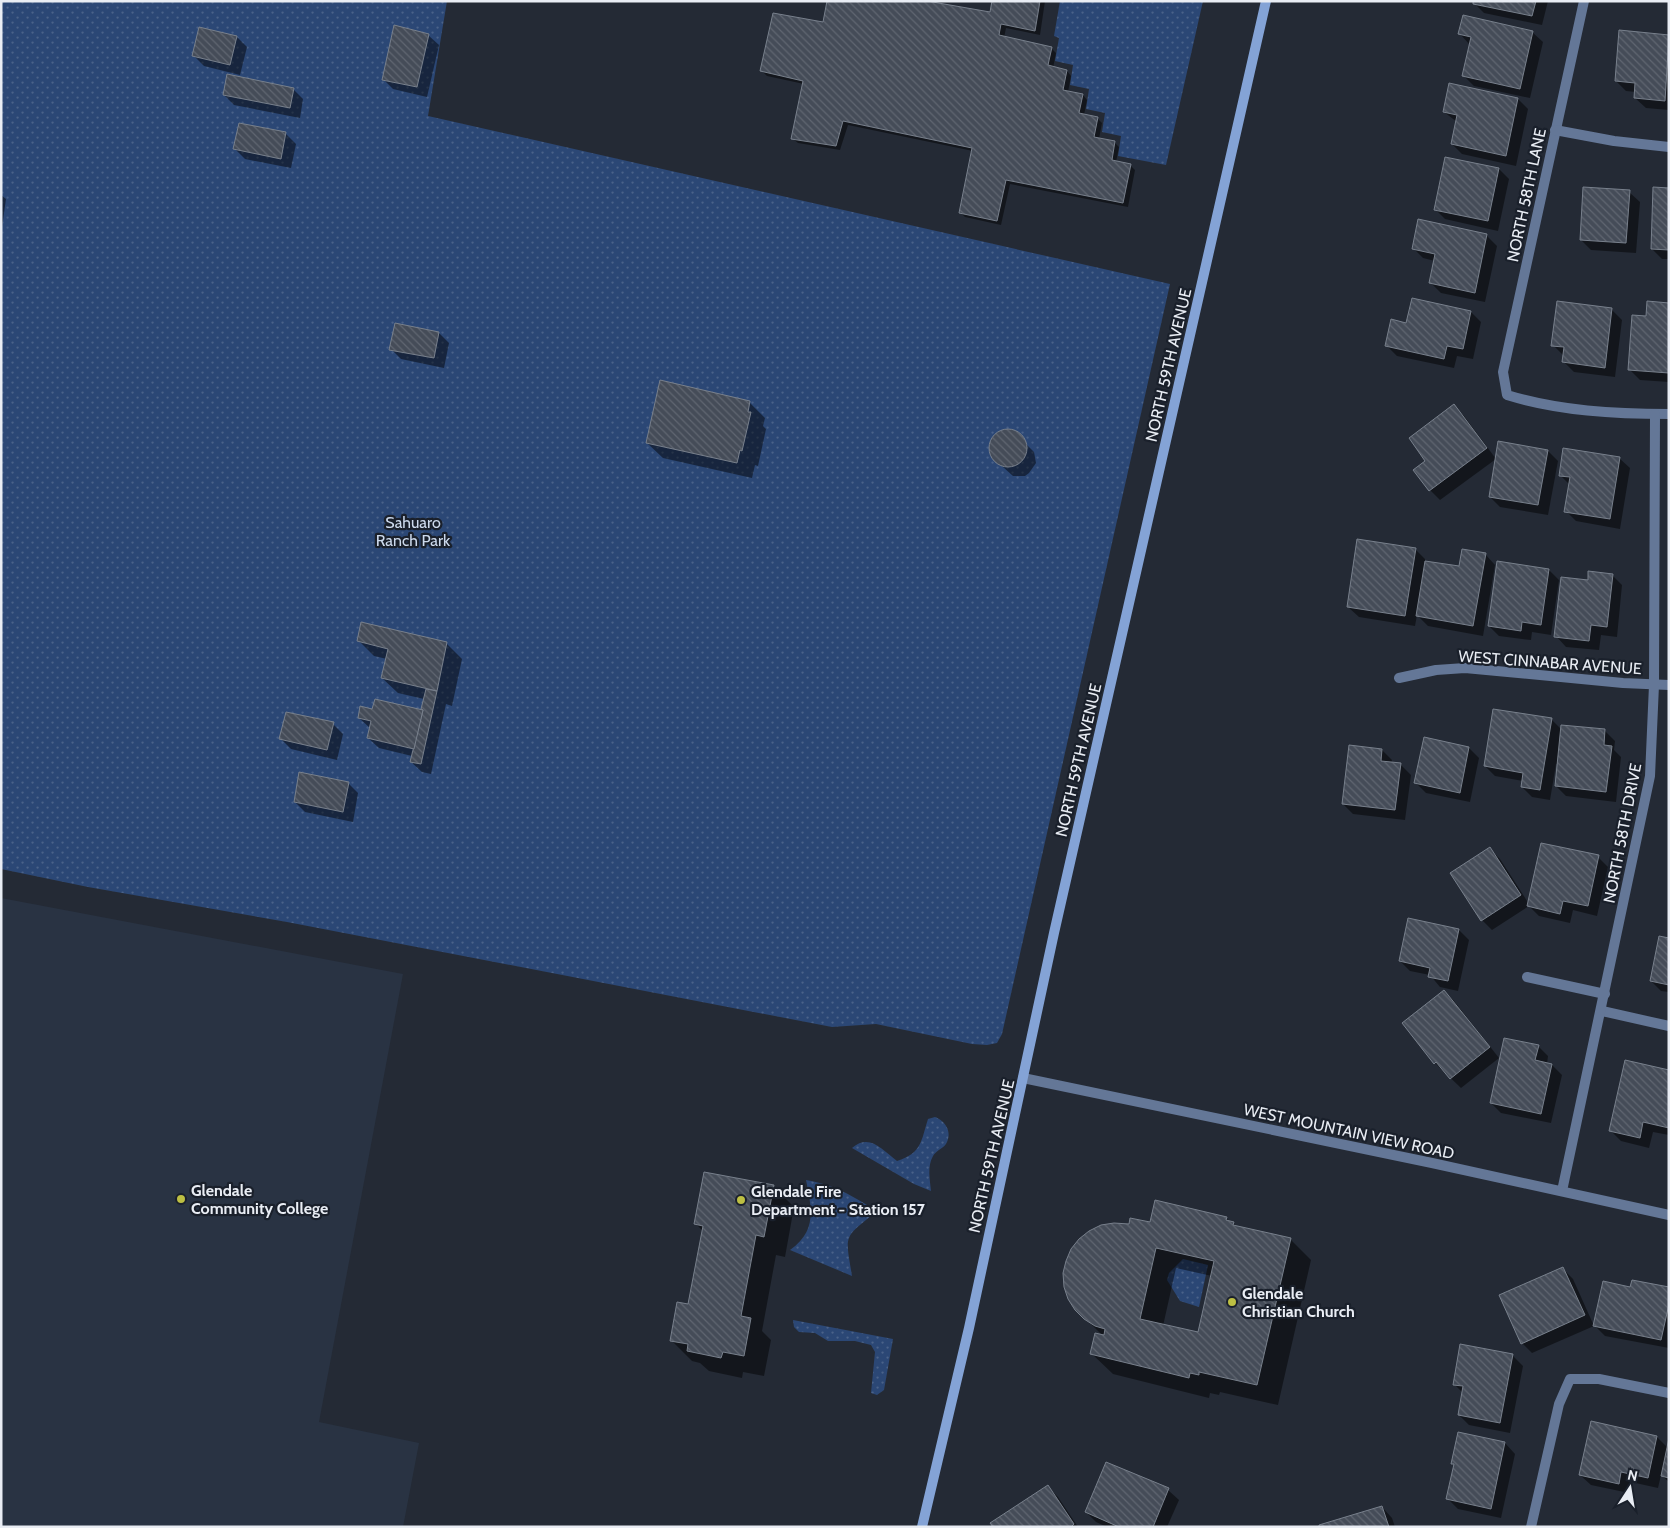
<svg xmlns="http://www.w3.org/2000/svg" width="1670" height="1528" viewBox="0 0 1670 1528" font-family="Cabin,sans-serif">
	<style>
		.built { fill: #293343 }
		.green { fill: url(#green-dots) }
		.shadow { fill: #0007; fill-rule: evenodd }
		.building { fill: url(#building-back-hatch); stroke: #78808c; fill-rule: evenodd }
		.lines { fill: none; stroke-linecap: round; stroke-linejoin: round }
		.minor { stroke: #647797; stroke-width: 10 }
		.tertiary { stroke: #647797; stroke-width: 10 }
		.secondary { stroke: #84a3d6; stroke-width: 10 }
		.poi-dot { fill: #bdbf43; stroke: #1a202b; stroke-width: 2 }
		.labels { text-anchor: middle; stroke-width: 4.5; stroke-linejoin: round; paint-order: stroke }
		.street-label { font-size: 16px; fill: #e9edf4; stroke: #1a202b }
		.park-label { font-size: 16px; fill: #cddaed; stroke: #1a202b }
		.poi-label { font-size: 16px; font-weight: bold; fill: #e9edf4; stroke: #1a202b; text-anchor: start }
	</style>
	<defs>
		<pattern id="green-dots" width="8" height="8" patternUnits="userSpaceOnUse" patternTransform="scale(1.25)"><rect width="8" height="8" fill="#2b4775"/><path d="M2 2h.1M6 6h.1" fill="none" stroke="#4a6289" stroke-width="1.8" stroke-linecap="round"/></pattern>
		<pattern id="building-back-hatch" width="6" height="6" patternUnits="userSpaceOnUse" patternTransform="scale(1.25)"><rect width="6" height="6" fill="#454c58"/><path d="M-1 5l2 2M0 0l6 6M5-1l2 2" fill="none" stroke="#606671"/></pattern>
	</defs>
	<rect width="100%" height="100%" fill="#242a35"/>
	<path class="built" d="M1,898L403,974L319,1422L419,1443L403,1527H1Z"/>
	<g class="green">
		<path d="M1,1H447L428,116L1170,284L1002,1034L997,1043L987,1045L972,1044L876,1024L832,1027L287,922L88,887L1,869Z"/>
		<path d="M1060,1H1203L1166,165L1118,156L1121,136L1102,132L1105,113L1086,109L1089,89L1070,85L1073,65L1055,61L1059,38L1054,36Z"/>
		<path d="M935,1117C945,1121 952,1131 947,1142C945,1148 936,1150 933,1156C927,1166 930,1180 931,1191L914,1184L852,1148C870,1133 882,1150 897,1161C922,1153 921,1141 928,1119Z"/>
		<path d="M806,1180C836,1185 852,1196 877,1211C843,1239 845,1233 852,1276L790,1250C817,1231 812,1209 806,1180Z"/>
		<path d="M1183,1259L1208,1265L1199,1307L1180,1301L1167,1280L1169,1273Z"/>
		<path d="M793,1320L893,1339L884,1390L877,1395L871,1393L875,1352L871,1345L855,1341H828L815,1333L799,1332L794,1327Z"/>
	</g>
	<g class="shadow">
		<path d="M994,1H1045L1040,35L1006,28L1004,38L1051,48L1056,53L1053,68L1067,71L1071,76L1068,92L1083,95L1087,100L1084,115L1097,118L1102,123L1099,139L1114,142L1119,147L1116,162L1130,165L1135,170L1128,207L1010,184L1001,225L965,217L960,212L973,151L848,125L840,150L798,143L793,139L804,84L767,76L762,71L824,24L991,14Z"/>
		<path d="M1474,1H1548L1542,25L1484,13L1474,3Z"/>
		<path d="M1532,32L1543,42L1530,98L1474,86L1464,76L1470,45L1460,34Z"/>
		<path d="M428,35L439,45L427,97L393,89L383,79Z"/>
		<path d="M1669,36V110L1646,108L1635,98L1636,92L1626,91L1616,81Z"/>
		<path d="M237,37L247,47L240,75L204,66L194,56Z"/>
		<path d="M1450,85L1518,99L1528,109L1516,166L1462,154L1452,144L1457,122L1444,112Z"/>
		<path d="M293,89L303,99L300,118L234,105L224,95Z"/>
		<path d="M285,133L296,144L291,168L245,159L235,149Z"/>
		<path d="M1499,169L1509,179L1498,231L1445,219L1435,209Z"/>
		<path d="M1669,189V259H1662L1652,249Z"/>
		<path d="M1629,192L1640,202L1636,253L1591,250L1581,240Z"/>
		<path d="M1,195L6,199L2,227H1Z"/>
		<path d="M1486,235L1497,246L1485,302L1441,293L1430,282L1435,261L1423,258L1413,248Z"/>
		<path d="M1669,304V382L1640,380L1630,370L1647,317Z"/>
		<path d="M1612,310L1622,320L1615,377L1574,372L1564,362V356L1553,345Z"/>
		<path d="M1471,312L1481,322L1473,359L1457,356L1454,368L1397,356L1387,346L1407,324Z"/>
		<path d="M439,333L449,343L444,368L401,359L391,349Z"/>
		<path d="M750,403L765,418L763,426L766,429L758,466L755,465L752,478L663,458L647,443Z"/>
		<path d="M1454,406L1464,416L1496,459L1440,500L1430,490Z"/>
		<path d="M1010,431L1015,433L1034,452L1036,463L1029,473L1025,476H1013L993,458L990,447L994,437L998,434Z"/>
		<path d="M1548,451L1558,461L1548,515L1500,507L1490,497Z"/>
		<path d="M1619,458L1630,468L1620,529L1576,521L1566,511L1570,485L1560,475Z"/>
		<path d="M1415,549L1425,559V562L1460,568L1485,554L1495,565L1483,636L1428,626L1417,615L1415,626L1359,617L1348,607Z"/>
		<path d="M1498,563L1549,570L1559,580L1551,635L1532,632L1531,640L1499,636L1489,626Z"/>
		<path d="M1612,575L1622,585L1617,637L1601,635L1599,650L1566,647L1556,636L1589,582Z"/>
		<path d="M358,640L446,643L462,659L452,706L446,704L431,774L422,772L411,762L412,756L379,748L368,738L370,728L359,718L373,711H422L424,699L398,693L382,678L387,659L374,656Z"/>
		<path d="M1551,719L1562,730V726L1605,731L1615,741L1614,750L1621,757L1616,802L1566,796L1556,786L1558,764H1556L1550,800L1532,797L1522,787L1523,781L1495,776L1485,766Z"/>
		<path d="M333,724L343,734L337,760L291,749L281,739Z"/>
		<path d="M1469,748L1479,758L1470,802L1426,793L1416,783Z"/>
		<path d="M1382,750L1392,760L1391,763L1400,764L1411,775L1405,820L1353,814L1343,804Z"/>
		<path d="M348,783L358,793L353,822L305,812L295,802Z"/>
		<path d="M1490,849L1500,859L1529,904L1598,857L1608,867L1597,916L1573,910L1570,923L1539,916L1529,906L1492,930L1482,920Z"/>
		<path d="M1459,930L1469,940L1458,991L1440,987L1430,975L1410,971L1400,961Z"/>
		<path d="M1669,939V992L1661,991L1651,981Z"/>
		<path d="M1444,991L1454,1001L1499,1058L1461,1088L1435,1063L1403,1023Z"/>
		<path d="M1538,1046L1548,1056L1547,1064L1552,1065L1562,1075L1551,1123L1501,1113L1491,1103Z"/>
		<path d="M1669,1071V1135L1653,1132L1649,1148L1621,1141L1611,1131Z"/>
		<path d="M773,1186L794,1207L785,1257L776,1255L762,1331L771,1340L764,1376L743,1372L742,1378L709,1371L700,1363L692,1361L671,1340L689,1306L703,1231L696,1224Z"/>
		<path d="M1226,1218L1238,1227L1290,1239L1311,1260L1278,1405L1220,1392L1219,1395L1210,1393L1209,1398L1113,1374L1092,1354L1103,1336L1076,1309L1151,1223ZM1176,1268L1212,1276L1199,1334L1163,1326Z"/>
		<path d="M1563,1269L1573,1279L1594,1326L1532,1353L1522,1343Z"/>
		<path d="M1631,1288L1669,1289V1348L1605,1336L1595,1326Z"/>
		<path d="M1462,1346L1513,1356L1523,1366L1510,1433L1469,1425L1459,1415L1463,1393L1454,1384Z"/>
		<path d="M1657,1437L1668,1448L1669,1444V1482L1661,1475L1658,1488L1631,1482L1629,1493L1591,1485L1580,1475Z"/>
		<path d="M1505,1443L1515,1454L1501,1518L1458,1509L1448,1499L1455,1465L1453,1463Z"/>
		<path d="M1106,1464L1168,1490L1179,1500L1167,1527H1107L1096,1522L1086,1512Z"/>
		<path d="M1048,1487L1058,1497L1078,1527H994Z"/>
		<path d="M1382,1507L1392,1518L1395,1527H1320Z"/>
	</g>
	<g class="building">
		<path d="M827,1H927L990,12L992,1H1040L1035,31L1001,24L999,35L1052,47L1048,65L1067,70L1063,90L1083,94L1079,113L1098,117L1094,137L1115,141L1112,160L1131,164L1123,203L1006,180L997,221L959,213L972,148L843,121L836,146L791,139L803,81L760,71L773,13L823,22Z"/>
		<path d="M1473,1H1536L1532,16L1473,4Z"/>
		<path d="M1463,15L1533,31L1520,89L1462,76L1471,37L1458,34Z"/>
		<path d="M394,25L429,34L417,87L382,80Z"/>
		<path d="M199,27L237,36L230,65L192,56Z"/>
		<path d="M1619,30L1669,35L1665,101L1634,98L1635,83L1615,81Z"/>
		<path d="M227,74L294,88L290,108L223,95Z"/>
		<path d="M1449,83L1518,98L1506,156L1451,144L1457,115L1443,112Z"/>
		<path d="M239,123L286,132L281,159L233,149Z"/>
		<path d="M1445,157L1499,168L1488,221L1434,210Z"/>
		<path d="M1583,187L1630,190L1626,243L1580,240Z"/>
		<path d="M1653,187L1669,188V250L1651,249Z"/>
		<path d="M1418,219L1487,234L1475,293L1429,283L1435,254L1412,249Z"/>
		<path d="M1412,298L1471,311L1463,349L1447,346L1444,359L1385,346L1391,319L1406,323Z"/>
		<path d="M1557,301L1612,308L1605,368L1562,362L1564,347L1551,346Z"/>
		<path d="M1647,301L1669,303V373L1628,370L1632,315L1646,316Z"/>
		<path d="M395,323L439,332L434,358L389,350Z"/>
		<path d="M660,380L750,401L748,412H751L742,451L740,450L737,463L646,443Z"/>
		<path d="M1454,404L1487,448L1429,491L1413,470L1425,461L1409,438Z"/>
		<circle cx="1008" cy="448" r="19"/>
		<path d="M1498,441L1548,450L1538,505L1489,497Z"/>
		<path d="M1563,448L1620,457L1610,519L1564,512L1570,477L1559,476Z"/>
		<path d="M1357,539L1416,548L1405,616L1347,607Z"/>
		<path d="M1462,549L1486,553L1473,626L1416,616L1425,561L1459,566Z"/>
		<path d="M1497,561L1549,569L1541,625L1522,622L1521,631L1488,626Z"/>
		<path d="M1588,571L1613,574L1607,627L1591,625L1589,641L1554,637L1561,577L1588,580Z"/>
		<path d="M361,622L447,642L437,691L381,678L388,649L357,641Z"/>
		<path d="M426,689L437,691L421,764L410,762L423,710L421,709Z"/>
		<path d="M375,699L423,710L414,749L367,738L371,721L358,718L360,706L372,709Z"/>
		<path d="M1493,709L1552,718L1540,790L1521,787L1523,773L1484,766Z"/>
		<path d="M286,712L334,722L327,750L279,739Z"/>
		<path d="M1561,725L1605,729L1604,745L1612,746L1606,792L1555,786Z"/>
		<path d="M1424,737L1469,747L1460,793L1414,783Z"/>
		<path d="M1349,745L1382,749L1381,761L1401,763L1395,810L1342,804Z"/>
		<path d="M299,772L349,782L343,812L294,802Z"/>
		<path d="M1541,843L1599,855L1588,906L1563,901L1560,914L1527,906Z"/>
		<path d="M1490,847L1521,895L1481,921L1450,873Z"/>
		<path d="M1408,918L1459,929L1448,981L1428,977L1430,968L1399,961Z"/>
		<path d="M1659,936L1669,938V985L1650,981Z"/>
		<path d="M1444,990L1490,1047L1450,1079L1436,1062L1434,1064L1402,1023Z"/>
		<path d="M1504,1038L1539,1045L1535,1060L1552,1064L1541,1114L1490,1103Z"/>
		<path d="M1625,1060L1669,1070V1128L1643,1122L1640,1138L1609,1131Z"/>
		<path d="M704,1172L774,1185L764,1237L756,1235L741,1316L751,1318L744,1356L723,1352L721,1358L687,1351L688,1344L670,1341L677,1302L688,1304L703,1226L694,1224Z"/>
		<path d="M1155,1200L1227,1217L1226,1220L1234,1222L1233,1225L1291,1238L1257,1385L1199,1372V1375L1190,1373L1189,1378L1090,1354L1095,1333L1104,1335L1105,1329L1095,1326L1084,1319L1075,1310L1068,1299L1064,1287L1063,1273L1066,1261L1071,1249L1079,1239L1089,1231L1101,1225L1114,1223L1129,1224L1130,1218L1150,1222ZM1156,1248L1214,1261L1198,1332L1140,1319Z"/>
		<path d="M1563,1267L1585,1315L1521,1344L1499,1295Z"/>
		<path d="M1632,1280L1669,1287V1304L1661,1340L1593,1326L1603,1281L1630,1287Z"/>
		<path d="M1460,1344L1513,1354L1500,1423L1458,1415L1463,1386L1453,1385Z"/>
		<path d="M1591,1421L1657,1436L1648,1478L1621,1472L1619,1484L1579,1475Z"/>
		<path d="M1458,1432L1505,1442L1491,1509L1446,1499L1454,1464H1451Z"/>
		<path d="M1669,1438V1478L1661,1476Z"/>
		<path d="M1106,1462L1169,1488L1153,1527H1119L1085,1512Z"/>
		<path d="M1048,1485L1074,1524L1071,1527H993L990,1523Z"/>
		<path d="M1382,1506L1389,1527H1319V1525Z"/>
	</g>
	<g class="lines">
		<g class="minor">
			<path d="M1584,1L1503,372L1507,395C1559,411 1615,414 1669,414"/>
			<path d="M1555,130L1614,141L1669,147"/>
			<path d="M1399,678L1436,670L1465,668L1623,683L1669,685"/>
			<path d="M1527,977L1605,994"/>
			<path d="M1602,1011L1669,1026"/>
			<path d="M1562,1191L1650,776L1654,685L1655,414"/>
			<path d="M1531,1527L1559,1404L1570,1379H1599L1669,1393"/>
		</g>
		<path class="tertiary" d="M1023,1078L1432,1163L1669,1215"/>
		<path class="secondary" d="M922,1527L969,1328L1054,933L1266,1"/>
	</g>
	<g class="poi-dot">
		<circle cx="181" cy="1199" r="5"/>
		<circle cx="741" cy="1200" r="5"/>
		<circle cx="1232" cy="1302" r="5"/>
	</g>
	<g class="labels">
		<g class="street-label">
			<text transform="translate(1526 195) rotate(-78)" y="6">NORTH 58TH LANE</text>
			<text transform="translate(1168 365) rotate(-77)" y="6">NORTH 59TH AVENUE</text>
			<text transform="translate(1550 662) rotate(4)" y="6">WEST CINNABAR AVENUE</text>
			<text transform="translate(1078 760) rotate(-77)" y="6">NORTH 59TH AVENUE</text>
			<text transform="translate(1622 833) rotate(-79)" y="6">NORTH 58TH DRIVE</text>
			<text transform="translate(1349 1131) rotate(12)" y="6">WEST MOUNTAIN VIEW ROAD</text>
			<text transform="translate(991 1156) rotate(-77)" y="6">NORTH 59TH AVENUE</text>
		</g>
		<g class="park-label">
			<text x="413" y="528">Sahuaro<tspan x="413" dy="18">Ranch Park</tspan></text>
		</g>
		<g class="poi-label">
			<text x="191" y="1196">Glendale<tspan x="191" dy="18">Community College</tspan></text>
			<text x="751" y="1197">Glendale Fire<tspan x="751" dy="18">Department - Station 157</tspan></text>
			<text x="1242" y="1299">Glendale<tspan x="1242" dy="18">Christian Church</tspan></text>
		</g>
	</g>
	<rect width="1670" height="1528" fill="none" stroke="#e9edf4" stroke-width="5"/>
	<g transform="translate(1630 1488) rotate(12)" stroke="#1a202b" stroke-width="4" paint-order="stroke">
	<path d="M0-4L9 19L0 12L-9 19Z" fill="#e9edf4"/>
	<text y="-8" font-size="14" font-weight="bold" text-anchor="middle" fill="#e9edf4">N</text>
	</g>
</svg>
